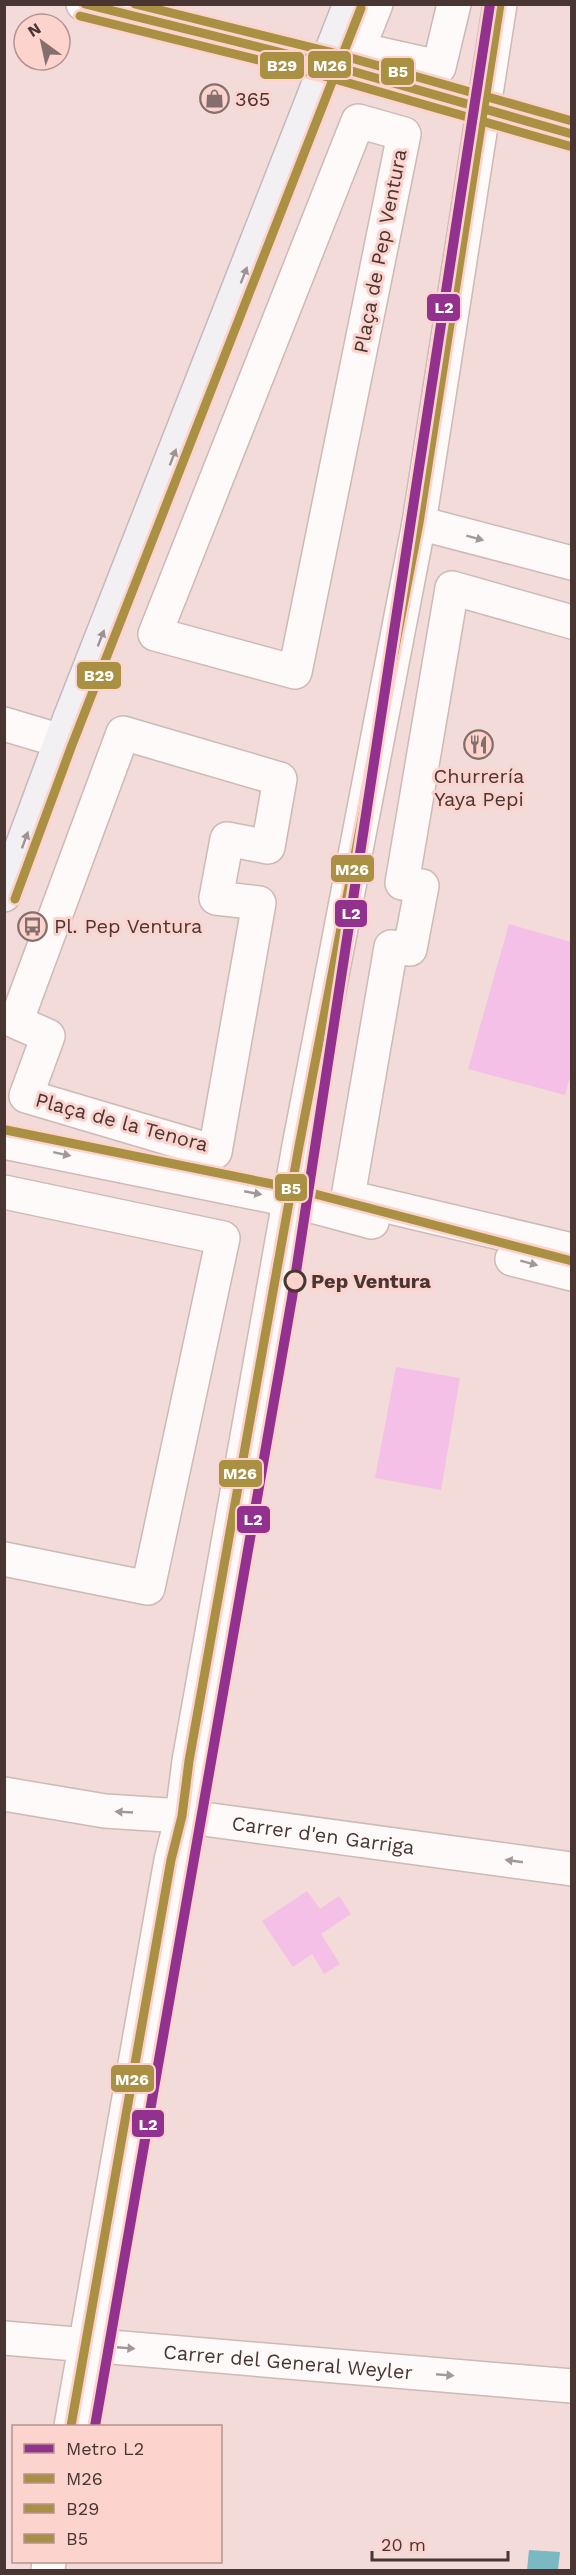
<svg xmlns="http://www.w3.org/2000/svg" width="576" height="2575" viewBox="0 0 576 2575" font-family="'Work Sans',sans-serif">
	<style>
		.green { fill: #f4c0e7 }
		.water { fill: #7ab9c2 }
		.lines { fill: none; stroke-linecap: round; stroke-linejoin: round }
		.street-casing { stroke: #cdb9b6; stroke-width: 36 }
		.primary-casing { stroke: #c2b9be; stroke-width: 36 }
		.street { stroke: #fdfaf9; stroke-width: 33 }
		.primary { stroke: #f2f0f3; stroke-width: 33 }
		.bus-1-casing { stroke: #fdd3ce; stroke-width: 14 }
		.bus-2-casing { stroke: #fdd3ce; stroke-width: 14 }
		.bus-3-casing { stroke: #fdd3ce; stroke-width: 14 }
		.bus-1 { stroke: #aa9042; stroke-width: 9 }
		.bus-2 { stroke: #aa9042; stroke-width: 9 }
		.bus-3 { stroke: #aa9042; stroke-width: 9 }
		.metro-1-casing { stroke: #fdd3ce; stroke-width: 15 }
		.metro-1 { stroke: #93328e; stroke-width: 10 }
		.oneway { fill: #9e9292 }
		.oneway2 { fill: #a39896 }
		.stop-dot { fill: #fdd3ce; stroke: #493532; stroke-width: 3 }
		.labels { text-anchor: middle; stroke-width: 6; stroke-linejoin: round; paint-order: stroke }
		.poi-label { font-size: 20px; fill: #493532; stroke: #fdd3ce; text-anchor: start }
		.street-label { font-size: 20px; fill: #493532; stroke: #fdd3ce }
		.stop-label { font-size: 20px; font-weight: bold; fill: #493532; stroke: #fdd3ce; text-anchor: start }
		.line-badge { stroke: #fdd3ce; stroke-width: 2 }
		.badge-label { font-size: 16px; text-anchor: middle; font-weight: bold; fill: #fff }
	</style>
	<rect width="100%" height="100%" fill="#f2dbd8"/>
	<g class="green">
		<path d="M509,924L571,942L572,1070L565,1095L468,1069Z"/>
		<path d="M396,1367L460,1378L441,1490L375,1478Z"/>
		<path d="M307,1891L320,1909L339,1896L351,1914L321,1934L340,1964L324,1974L312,1954L293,1967L262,1921Z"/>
	</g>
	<path class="water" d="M529,2550L560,2552L558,2570H527Z"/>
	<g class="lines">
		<defs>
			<g id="street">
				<path d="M83,4L327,64L572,134"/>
				<path d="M376,4L358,49L439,67L454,4"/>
				<path d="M358,121L404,134L295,672L155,634Z"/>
				<path d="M419,523L572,563"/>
				<path d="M572,622L452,588L402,883L422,886L410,949L391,947L348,1197L572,1250"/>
				<path d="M4,724L61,741"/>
				<path d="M123,733L280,779L268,847L227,839L216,898L259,903L215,1152L26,1096L48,1036L16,1022Z"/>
				<path d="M4,1142L290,1200L372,1222"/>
				<path d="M4,1192L223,1238L148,1588L4,1559"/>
				<path d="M512,1259L572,1274"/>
				<path id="s1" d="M4,1794L105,1811L182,1816L572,1869"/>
				<path id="s2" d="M4,2338L572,2386"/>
				<path d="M71,2426L171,1860L182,1816L189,1761L299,1146L419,523L500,4"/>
				<path d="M48,2570L49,2562"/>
			</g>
			<path id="primary" d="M4,895L61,741L350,4"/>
		</defs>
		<use href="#street" class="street-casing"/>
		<use href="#primary" class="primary-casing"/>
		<use href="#street" class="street"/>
		<use href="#primary" class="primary"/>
		<defs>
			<g id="bus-1">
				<path d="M85,4L327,64L572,134"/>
				<path d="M71,2426L171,1860L182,1816L189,1761L299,1146L419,523L500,4"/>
			</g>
			<g id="bus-2">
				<path d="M80,16L324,76L569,146"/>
				<path d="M15,899L72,745L361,8"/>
			</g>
			<g id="bus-3">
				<path d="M135,4L330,52L572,121"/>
				<path d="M6,1130L292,1188L572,1261"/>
			</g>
		</defs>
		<use href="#bus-1" class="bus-1-casing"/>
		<use href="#bus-2" class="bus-2-casing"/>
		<use href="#bus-3" class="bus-3-casing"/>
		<use href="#bus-1" class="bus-1"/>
		<use href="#bus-2" class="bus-2"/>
		<use href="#bus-3" class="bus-3"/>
		<defs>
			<path id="metro-1" d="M95,2426L292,1298L490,4"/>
		</defs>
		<use href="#metro-1" class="metro-1-casing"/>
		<use href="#metro-1" class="metro-1"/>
	</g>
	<defs><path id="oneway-solid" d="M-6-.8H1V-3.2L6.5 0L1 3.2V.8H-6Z" transform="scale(1.5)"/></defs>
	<g class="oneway">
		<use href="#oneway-solid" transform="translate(244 275) rotate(-69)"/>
		<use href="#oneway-solid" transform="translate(173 457) rotate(-69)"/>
		<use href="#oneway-solid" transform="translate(101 638) rotate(-69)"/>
		<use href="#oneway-solid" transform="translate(25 840) rotate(-70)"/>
	</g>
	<g class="oneway2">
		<use href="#oneway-solid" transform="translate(475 538) rotate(15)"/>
		<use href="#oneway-solid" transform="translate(62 1154) rotate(12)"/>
		<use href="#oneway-solid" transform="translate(253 1193) rotate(11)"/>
		<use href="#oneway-solid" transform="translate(529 1263) rotate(15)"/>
		<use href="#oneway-solid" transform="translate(124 1812) rotate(-177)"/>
		<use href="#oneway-solid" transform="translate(514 1861) rotate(-172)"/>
		<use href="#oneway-solid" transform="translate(126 2348) rotate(5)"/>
		<use href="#oneway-solid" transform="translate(445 2375) rotate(5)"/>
	</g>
	<defs>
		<symbol id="shop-ring" viewBox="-11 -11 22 22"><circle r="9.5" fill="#fdd3ce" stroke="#846f6c" stroke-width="1.5"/><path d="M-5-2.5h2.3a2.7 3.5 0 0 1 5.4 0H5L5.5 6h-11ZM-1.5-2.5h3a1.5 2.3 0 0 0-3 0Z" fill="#846f6c"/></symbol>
		<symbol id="restaurant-ring" viewBox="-11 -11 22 22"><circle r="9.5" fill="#fdd3ce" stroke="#846f6c" stroke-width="1.5"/><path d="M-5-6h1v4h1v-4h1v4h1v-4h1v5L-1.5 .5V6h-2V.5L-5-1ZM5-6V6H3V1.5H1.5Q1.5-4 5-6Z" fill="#846f6c"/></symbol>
		<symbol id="bus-ring" viewBox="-11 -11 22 22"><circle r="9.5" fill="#fdd3ce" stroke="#846f6c" stroke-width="1.5"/><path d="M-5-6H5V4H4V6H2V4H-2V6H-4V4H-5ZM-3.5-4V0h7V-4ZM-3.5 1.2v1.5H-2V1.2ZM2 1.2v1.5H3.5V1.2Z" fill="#846f6c"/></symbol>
	</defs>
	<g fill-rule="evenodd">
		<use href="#shop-ring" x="198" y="82" width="33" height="33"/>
		<use href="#restaurant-ring" x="462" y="728" width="33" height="33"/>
		<use href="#bus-ring" x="16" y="910" width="33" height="33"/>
	</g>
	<circle class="stop-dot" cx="295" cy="1281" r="10"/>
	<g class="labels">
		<g class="poi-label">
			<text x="235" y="106">365</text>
			<text x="479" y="783" text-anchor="middle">Churrería<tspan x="479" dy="23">Yaya Pepi</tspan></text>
			<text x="54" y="933">Pl. Pep Ventura</text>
		</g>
		<g class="street-label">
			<text transform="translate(380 251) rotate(-79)" y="7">Plaça de Pep Ventura</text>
			<text transform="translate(122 1122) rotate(15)" y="7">Plaça de la Tenora</text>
			<text dy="7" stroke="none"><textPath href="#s1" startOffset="322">Carrer d'en Garriga</textPath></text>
			<text dy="7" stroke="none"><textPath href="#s2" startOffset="285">Carrer del General Weyler</textPath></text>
		</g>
		<g class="stop-label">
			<text x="311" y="1288">Pep Ventura</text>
		</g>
	</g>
	<g class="line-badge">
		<rect x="307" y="50" width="45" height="29" rx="6" fill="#aa9042"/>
		<rect x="259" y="51" width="46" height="29" rx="6" fill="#aa9042"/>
		<rect x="380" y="57" width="35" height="29" rx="6" fill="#aa9042"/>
		<rect x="426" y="293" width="35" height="29" rx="6" fill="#93328e"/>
		<rect x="76" y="661" width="46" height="29" rx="6" fill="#aa9042"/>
		<rect x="330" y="854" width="45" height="29" rx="6" fill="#aa9042"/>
		<rect x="334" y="899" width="34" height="29" rx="6" fill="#93328e"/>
		<rect x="274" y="1173" width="34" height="29" rx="6" fill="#aa9042"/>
		<rect x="218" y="1459" width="45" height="29" rx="6" fill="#aa9042"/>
		<rect x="236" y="1505" width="35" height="29" rx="6" fill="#93328e"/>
		<rect x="110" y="2064" width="45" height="29" rx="6" fill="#aa9042"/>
		<rect x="131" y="2109" width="34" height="29" rx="6" fill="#93328e"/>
	</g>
	<g class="badge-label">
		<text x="330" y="71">M26</text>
		<text x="282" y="71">B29</text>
		<text x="398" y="77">B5</text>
		<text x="444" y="313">L2</text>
		<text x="99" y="681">B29</text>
		<text x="352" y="875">M26</text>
		<text x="351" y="919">L2</text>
		<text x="291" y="1194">B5</text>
		<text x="240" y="1479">M26</text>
		<text x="253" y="1525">L2</text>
		<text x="132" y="2085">M26</text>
		<text x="148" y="2130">L2</text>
	</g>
	<rect width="576" height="2575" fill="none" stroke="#493532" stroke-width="12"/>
	<rect x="12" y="2425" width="210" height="138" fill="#fdd3ce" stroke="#b59490" stroke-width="1.5"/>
	<rect x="24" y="2444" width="30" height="9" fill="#93328e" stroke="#b59490" stroke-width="1.5"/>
	<text x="66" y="2455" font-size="18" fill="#493532">Metro L2</text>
	<rect x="24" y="2474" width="30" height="9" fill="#aa9042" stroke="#b59490" stroke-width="1.5"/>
	<text x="66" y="2485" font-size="18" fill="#493532">M26</text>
	<rect x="24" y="2504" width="30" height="9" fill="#aa9042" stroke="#b59490" stroke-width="1.5"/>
	<text x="66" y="2515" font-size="18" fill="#493532">B29</text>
	<rect x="24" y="2534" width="30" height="9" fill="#aa9042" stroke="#b59490" stroke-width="1.5"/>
	<text x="66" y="2545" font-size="18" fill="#493532">B5</text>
	<g transform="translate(42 42) rotate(327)"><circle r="28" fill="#fdd3ce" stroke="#b59490" stroke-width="1.5"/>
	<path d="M0-4.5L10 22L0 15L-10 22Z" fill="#846f6c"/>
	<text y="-9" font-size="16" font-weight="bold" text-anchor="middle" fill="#493532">N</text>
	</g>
	<path d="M372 2551v9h136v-9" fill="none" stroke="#493532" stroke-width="3"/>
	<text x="381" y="2551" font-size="18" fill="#493532" stroke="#fdd3ce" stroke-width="4.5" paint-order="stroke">20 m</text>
</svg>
